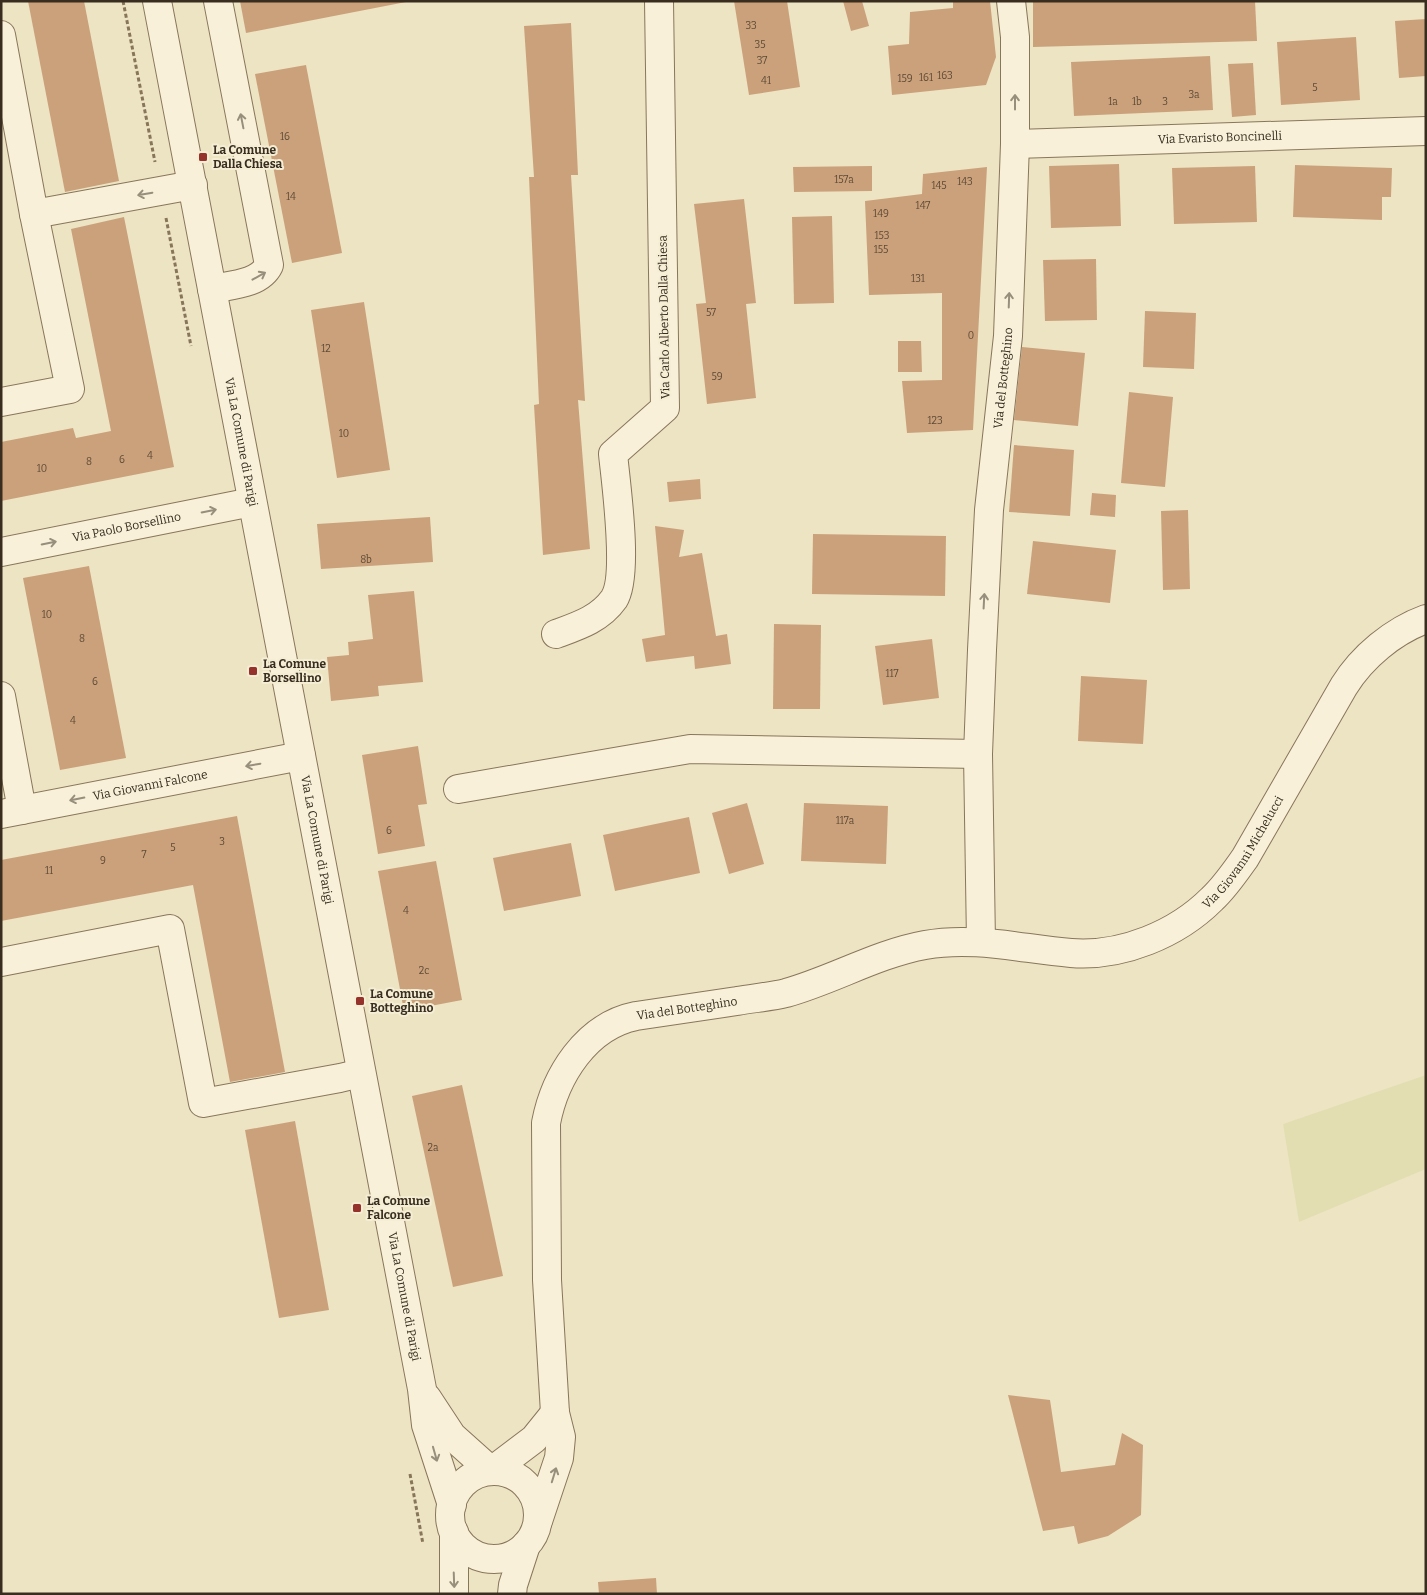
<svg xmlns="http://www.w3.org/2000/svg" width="1427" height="1595" viewBox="0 0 1427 1595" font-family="Bitter,serif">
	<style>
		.farmland { fill: #e3deb2 }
		.building { fill: #cba17b }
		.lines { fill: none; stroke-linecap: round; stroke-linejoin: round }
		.minor-casing { stroke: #88765b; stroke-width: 30 }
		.path { stroke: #88765b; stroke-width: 3; stroke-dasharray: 4 2.5; stroke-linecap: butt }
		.minor { stroke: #f8f0d8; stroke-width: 28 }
		.oneway { stroke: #988e7c }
		.poi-dot { fill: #96322c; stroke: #f5edd4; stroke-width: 2 }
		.labels { text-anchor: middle; stroke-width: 4; stroke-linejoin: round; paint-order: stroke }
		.number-label { font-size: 10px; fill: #5d4a36 }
		.street-label { font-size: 12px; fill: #382d1f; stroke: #f5edd4 }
		.poi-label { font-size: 12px; font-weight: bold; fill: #382d1f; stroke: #f5edd4; text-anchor: start }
	</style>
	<rect width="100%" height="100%" fill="#ede4c4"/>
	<path class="farmland" d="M1426,1075V1169L1299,1222L1283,1124Z"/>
	<g class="building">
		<path d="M28,1H84L119,181L65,192Z"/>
		<path d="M240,1H406V2L246,33Z"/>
		<path d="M734,1H787L800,87L749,95Z"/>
		<path d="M843,1H862L869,26L851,31Z"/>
		<path d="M953,1H990L996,57L986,85L892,95L888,46L909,44L910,12L953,8Z"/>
		<path d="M1033,1H1255L1257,41L1033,47Z"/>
		<path d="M1426,19V76L1399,78L1395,21Z"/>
		<path d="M571,23L578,175H571L585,401L578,400L590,549L543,555L534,405L539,404L529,177H534L524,26Z"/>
		<path d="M1356,37L1360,100L1281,105L1277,42Z"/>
		<path d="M1210,56L1213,110L1074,116L1071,62Z"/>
		<path d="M1253,63L1256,115L1232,117L1228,64Z"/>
		<path d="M306,65L342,253L292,263L255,74Z"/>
		<path d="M1119,164L1121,226L1051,228L1049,166Z"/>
		<path d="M1295,165L1392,168L1391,197H1382V220L1293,217Z"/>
		<path d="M872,166V191L794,192L793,167Z"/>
		<path d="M1255,166L1257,222L1174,224L1172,168Z"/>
		<path d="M987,167L973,430L907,433L902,381L942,380V293L869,295L865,201L922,194L923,174Z"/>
		<path d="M744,199L756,303L746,304L756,398L707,404L696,304L706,303L694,204Z"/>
		<path d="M832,216L834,303L794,304L792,217Z"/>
		<path d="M124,217L174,467L1,501V442L73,428L76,438L111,431L71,229Z"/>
		<path d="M1096,259L1097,320L1045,321L1043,260Z"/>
		<path d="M364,302L390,470L337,478L311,310Z"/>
		<path d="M1145,311L1196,313L1194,369L1143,367Z"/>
		<path d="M898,341H921L922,372H898Z"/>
		<path d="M1022,347L1085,353L1078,426L1014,420Z"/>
		<path d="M1129,392L1173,397L1165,487L1121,483Z"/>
		<path d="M1014,445L1074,450L1070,516L1009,512Z"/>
		<path d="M700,479L701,499L669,502L667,482Z"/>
		<path d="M1092,493L1116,495L1115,517L1090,515Z"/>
		<path d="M1188,510L1190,589L1163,590L1161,511Z"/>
		<path d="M430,517L433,562L321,569L317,524Z"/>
		<path d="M655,526L684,530L679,557L702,553L716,636L727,634L731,664L695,669L694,656L646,662L642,639L665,635Z"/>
		<path d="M813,534L946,536L945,596L812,594Z"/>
		<path d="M1033,541L1116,550L1110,603L1027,594Z"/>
		<path d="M89,566L126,758L60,770L23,578Z"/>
		<path d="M414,591L423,682L378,686L379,696L331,701L327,657L349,655L348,642L373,639L368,595Z"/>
		<path d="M774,624L821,625L820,709H773Z"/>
		<path d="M932,639L939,698L883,705L875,646Z"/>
		<path d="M1081,676L1147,680L1143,744L1078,741Z"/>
		<path d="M418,746L427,804L418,805L425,846L378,854L362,755Z"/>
		<path d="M747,803L764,864L729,874L712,813Z"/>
		<path d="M804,803L888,806L886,864L801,861Z"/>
		<path d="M237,816L285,1072L230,1082L193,885L1,921V860Z"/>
		<path d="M689,817L700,873L615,891L603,835Z"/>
		<path d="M571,843L581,896L504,911L493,858Z"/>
		<path d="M436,861L462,1000L404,1011L378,871Z"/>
		<path d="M462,1085L503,1276L453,1287L412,1096Z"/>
		<path d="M295,1121L329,1310L279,1318L245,1130Z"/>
		<path d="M1008,1395L1050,1400L1061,1472L1115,1465L1122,1433L1143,1445L1141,1515L1108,1536L1078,1544L1074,1526L1043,1531Z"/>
		<path d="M656,1578L657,1594H599L598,1582Z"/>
	</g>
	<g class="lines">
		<defs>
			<g id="minor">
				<path id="s1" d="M157,1L422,1389L426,1425L452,1505"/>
				<path d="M1,35L34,214L70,389L1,402"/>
				<path id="s2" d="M1015,144L1426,131"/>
				<path d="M34,214L193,185"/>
				<path d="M212,289C231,285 260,284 269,265L218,1"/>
				<path id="s3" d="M1,552L252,502"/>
				<path d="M556,634C578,626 600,619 614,599C629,576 616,484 613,454L665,408L659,1"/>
				<path d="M1,696L22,810"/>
				<path d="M458,789L690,749L978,754"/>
				<path id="s4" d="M1,814L301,756"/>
				<path id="s5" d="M981,942L978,754L982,650L989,510L1008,336L1015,144V37L1011,1"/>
				<path d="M1,962L170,929L203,1103L340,1078L361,1073"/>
				<path d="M427,1398L452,1436L490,1470"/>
				<path d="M493,1470L534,1439L555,1413"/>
				<circle cx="494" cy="1515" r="44"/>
				<path id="s6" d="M538,1521L559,1458L561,1437L555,1413L547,1280L546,1123C555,1076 586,1026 636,1016C670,1011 704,1006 737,1001C753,998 770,997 786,993C833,980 876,954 925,945C974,936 1022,949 1071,953C1122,957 1177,934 1212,899C1225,887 1235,872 1245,858L1344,686C1362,657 1393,631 1426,619"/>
				<path d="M454,1532V1594"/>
				<path d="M512,1594L513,1585L526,1545"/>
			</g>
		</defs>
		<use href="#minor" class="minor-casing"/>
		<g class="path">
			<path d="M123,1L155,162"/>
			<path d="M166,218L191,346"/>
			<path d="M410,1474L423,1544"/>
		</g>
		<use href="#minor" class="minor"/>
	</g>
	<defs><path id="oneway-shaft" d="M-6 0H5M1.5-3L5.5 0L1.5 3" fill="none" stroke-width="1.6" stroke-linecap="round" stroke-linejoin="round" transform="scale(1.25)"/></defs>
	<g class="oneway">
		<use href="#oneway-shaft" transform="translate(1015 102) rotate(-90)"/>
		<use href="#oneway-shaft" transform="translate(242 121) rotate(-101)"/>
		<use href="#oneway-shaft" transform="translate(145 194) rotate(170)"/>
		<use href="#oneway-shaft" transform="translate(259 276) rotate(-29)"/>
		<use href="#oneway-shaft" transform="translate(1009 300) rotate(-88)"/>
		<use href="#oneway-shaft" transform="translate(209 511) rotate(-11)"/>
		<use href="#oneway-shaft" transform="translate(49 543) rotate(-11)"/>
		<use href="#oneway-shaft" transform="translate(984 601) rotate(-87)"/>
		<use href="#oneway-shaft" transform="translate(253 765) rotate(170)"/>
		<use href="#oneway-shaft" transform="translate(77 799) rotate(169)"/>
		<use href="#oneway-shaft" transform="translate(435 1454) rotate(74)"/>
		<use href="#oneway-shaft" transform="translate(554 1475) rotate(-73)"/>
		<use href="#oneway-shaft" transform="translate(454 1580) rotate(88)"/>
	</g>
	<g class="poi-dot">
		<rect x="198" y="152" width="10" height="10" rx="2.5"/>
		<rect x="248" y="666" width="10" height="10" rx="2.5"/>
		<rect x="355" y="996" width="10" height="10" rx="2.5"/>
		<rect x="352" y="1203" width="10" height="10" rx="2.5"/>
	</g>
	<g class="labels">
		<g class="number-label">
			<text x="751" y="29">33</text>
			<text x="760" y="48">35</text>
			<text x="762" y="64">37</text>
			<text x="945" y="79">163</text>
			<text x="926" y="81">161</text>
			<text x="905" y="82">159</text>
			<text x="766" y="84">41</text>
			<text x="1315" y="91">5</text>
			<text x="1194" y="98">3a</text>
			<text x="1113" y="105">1a</text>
			<text x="1137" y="105">1b</text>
			<text x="1165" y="105">3</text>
			<text x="285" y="140">16</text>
			<text x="844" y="183">157a</text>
			<text x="965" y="185">143</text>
			<text x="939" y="189">145</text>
			<text x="291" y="200">14</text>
			<text x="923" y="209">147</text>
			<text x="881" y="217">149</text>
			<text x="882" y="239">153</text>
			<text x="881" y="253">155</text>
			<text x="918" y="282">131</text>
			<text x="711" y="316">57</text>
			<text x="971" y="339">0</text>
			<text x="326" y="352">12</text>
			<text x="717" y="380">59</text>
			<text x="935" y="424">123</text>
			<text x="344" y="437">10</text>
			<text x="150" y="459">4</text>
			<text x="122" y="463">6</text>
			<text x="89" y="465">8</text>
			<text x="42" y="472">10</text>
			<text x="366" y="563">8b</text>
			<text x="47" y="618">10</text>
			<text x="82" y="642">8</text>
			<text x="892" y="677">117</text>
			<text x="95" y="685">6</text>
			<text x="73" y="724">4</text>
			<text x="845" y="824">117a</text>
			<text x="389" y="834">6</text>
			<text x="222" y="845">3</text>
			<text x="173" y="851">5</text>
			<text x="144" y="858">7</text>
			<text x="103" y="864">9</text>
			<text x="49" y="874">11</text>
			<text x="406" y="914">4</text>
			<text x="424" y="974">2c</text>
			<text x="433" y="1151">2a</text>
		</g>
		<g class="street-label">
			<text dy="4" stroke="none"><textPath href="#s2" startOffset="205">Via Evaristo Boncinelli</textPath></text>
			<text transform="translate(664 317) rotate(-91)" y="4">Via Carlo Alberto Dalla Chiesa</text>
			<text dy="4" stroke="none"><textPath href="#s5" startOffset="565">Via del Botteghino</textPath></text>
			<text dy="4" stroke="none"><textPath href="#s1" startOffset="449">Via La Comune di Parigi</textPath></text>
			<text dy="4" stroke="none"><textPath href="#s3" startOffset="128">Via Paolo Borsellino</textPath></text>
			<text dy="4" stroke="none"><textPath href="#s4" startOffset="152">Via Giovanni Falcone</textPath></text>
			<text dy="4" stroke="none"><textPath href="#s1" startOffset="854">Via La Comune di Parigi</textPath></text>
			<text dy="4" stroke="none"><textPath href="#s6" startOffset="1208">Via Giovanni Michelucci</textPath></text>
			<text dy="4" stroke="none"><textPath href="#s6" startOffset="602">Via del Botteghino</textPath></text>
			<text dy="4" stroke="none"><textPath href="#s1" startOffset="1319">Via La Comune di Parigi</textPath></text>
		</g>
		<g class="poi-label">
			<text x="213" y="154">La Comune<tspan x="213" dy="14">Dalla Chiesa</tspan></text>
			<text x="263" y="668">La Comune<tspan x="263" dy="14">Borsellino</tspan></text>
			<text x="370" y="998">La Comune<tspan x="370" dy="14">Botteghino</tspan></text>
			<text x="367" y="1205">La Comune<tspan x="367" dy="14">Falcone</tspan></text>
		</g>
	</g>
	<rect width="1427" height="1595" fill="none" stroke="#382d1f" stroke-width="5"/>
</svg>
